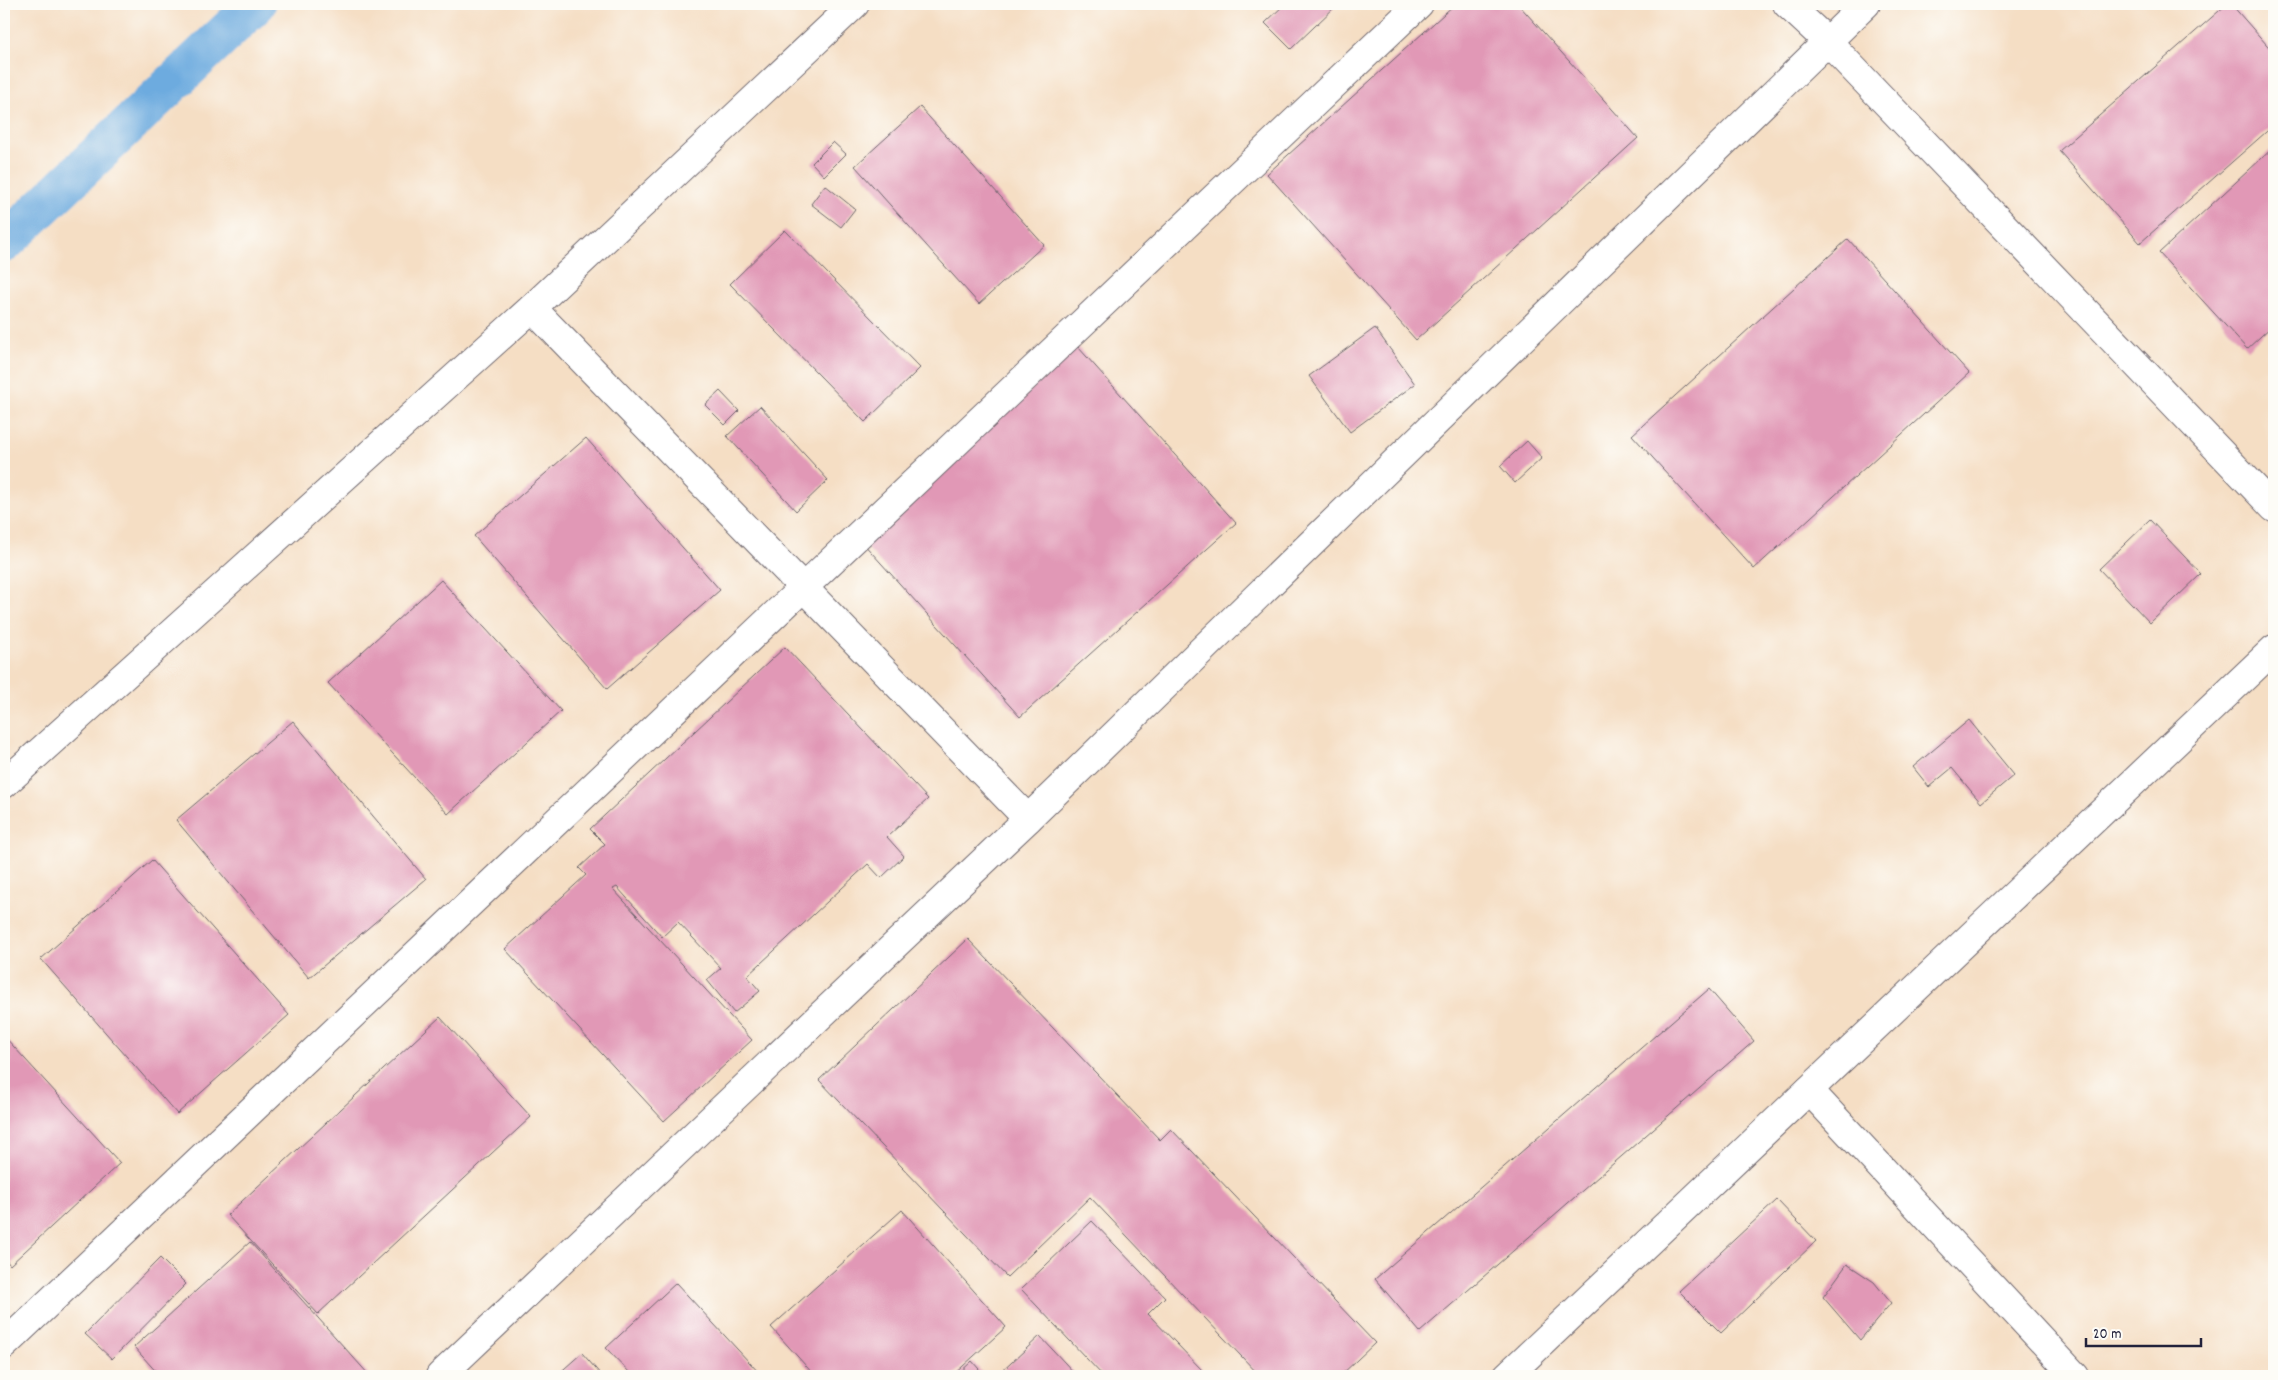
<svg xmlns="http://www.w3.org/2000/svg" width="2278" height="1380" viewBox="0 0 2278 1380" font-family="Dekko,sans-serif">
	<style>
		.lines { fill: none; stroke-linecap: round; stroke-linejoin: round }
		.canal { stroke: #6dabdf; stroke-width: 40 }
		.building { fill: #e198b6 }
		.minor-casing { stroke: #6c646b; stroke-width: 30 }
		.minor { stroke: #fff; stroke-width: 28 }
	</style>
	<rect width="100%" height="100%" fill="#fdfcf7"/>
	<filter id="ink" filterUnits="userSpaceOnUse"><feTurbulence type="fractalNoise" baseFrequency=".02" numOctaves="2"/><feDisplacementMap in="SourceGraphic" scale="10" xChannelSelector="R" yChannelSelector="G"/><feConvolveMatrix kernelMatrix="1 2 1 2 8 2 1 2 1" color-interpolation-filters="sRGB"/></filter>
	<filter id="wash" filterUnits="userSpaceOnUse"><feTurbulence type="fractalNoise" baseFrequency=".0096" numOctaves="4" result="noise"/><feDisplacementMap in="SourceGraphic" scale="20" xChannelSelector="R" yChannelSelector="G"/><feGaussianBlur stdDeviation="1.12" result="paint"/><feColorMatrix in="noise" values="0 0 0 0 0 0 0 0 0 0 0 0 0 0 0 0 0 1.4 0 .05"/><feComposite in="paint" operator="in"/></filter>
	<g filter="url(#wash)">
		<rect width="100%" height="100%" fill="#f5dec4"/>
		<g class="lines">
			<path class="canal" d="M4,243L256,4"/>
		</g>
		<g id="blocks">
			<g class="building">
				<path d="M1285,4H1338L1291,49L1265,23Z"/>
				<path d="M1455,4H1518L1638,138L1416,340L1267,174Z"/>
				<path d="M2227,4H2231L2274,53V125L2140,243L2059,151Z"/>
				<path d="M920,107L1044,245L979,304L855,166Z"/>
				<path d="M833,142L846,154L824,176L812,163Z"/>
				<path d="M2274,147V324L2247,349L2159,253Z"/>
				<path d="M825,185L855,209L841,227L811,204Z"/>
				<path d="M785,230L920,368L865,422L730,284Z"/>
				<path d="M1848,239L1969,373L1754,569L1632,435Z"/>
				<path d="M1375,328L1415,384L1350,432L1309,376Z"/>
				<path d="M1078,347L1236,523L1020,717L862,542Z"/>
				<path d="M720,391L739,411L725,425L705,405Z"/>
				<path d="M760,406L828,480L796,511L727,436Z"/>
				<path d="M586,438L720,590L607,689L474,536Z"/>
				<path d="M1527,441L1542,458L1515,483L1500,466Z"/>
				<path d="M2150,520L2201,574L2150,623L2099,569Z"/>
				<path d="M441,580L561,711L448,814L328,683Z"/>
				<path d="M785,647L928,799L887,837L904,856L881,878L868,864L747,976L760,991L734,1013L707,980L721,968L678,922L662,937L617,887L613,889L752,1040L664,1121L505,949L586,875L579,868L605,844L590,829Z"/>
				<path d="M1969,720L2014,775L1981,803L1952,768L1929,787L1913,767Z"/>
				<path d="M293,721L426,879L309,978L176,820Z"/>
				<path d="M152,860L289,1015L177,1114L41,959Z"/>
				<path d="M968,939L1160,1140L1171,1129L1375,1343L1340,1376H1260L1090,1197L1007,1277L819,1080Z"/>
				<path d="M1709,989L1754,1041L1420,1332L1375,1279Z"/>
				<path d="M440,1017L531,1117L318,1314L227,1215Z"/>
				<path d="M4,1036L120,1163L10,1265L4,1258Z"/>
				<path d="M1777,1200L1816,1241L1721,1333L1679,1291Z"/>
				<path d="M902,1210L1006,1327L952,1376H815L771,1327Z"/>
				<path d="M1092,1221L1165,1297L1148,1314L1203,1371L1198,1376H1103L1021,1289Z"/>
				<path d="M250,1242L370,1376H160L134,1347Z"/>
				<path d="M160,1258L186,1284L112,1359L85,1334Z"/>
				<path d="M1847,1264L1874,1282L1891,1303L1860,1340L1823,1297Z"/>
				<path d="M676,1283L762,1376H633L606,1348Z"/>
				<path d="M1040,1336L1077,1376H997Z"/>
				<path d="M582,1353L602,1376H556Z"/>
				<path d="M972,1361L985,1376H956Z"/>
			</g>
		</g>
	</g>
	<g filter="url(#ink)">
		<use href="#blocks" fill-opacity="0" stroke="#6c646b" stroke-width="1"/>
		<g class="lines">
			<defs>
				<g id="minor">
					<path d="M1787,4L1827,41L2274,508"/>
					<path d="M532,308L1028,819"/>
					<path d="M4,784L532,308L855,4"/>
					<path d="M1809,1090L2075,1376"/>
					<path d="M4,1345L1419,4"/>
					<path d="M440,1376L1028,819L1866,4"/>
					<path d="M1507,1376L2274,649"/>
				</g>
			</defs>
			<use href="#minor" class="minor-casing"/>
			<use href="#minor" class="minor"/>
		</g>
	</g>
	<rect width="2278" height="1380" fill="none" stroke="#fdfcf7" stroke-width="20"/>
	<path d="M2086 1338v8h115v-8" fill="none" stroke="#22223b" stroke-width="2.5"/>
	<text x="2093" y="1338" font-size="15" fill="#22223b" stroke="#fdfcf7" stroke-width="4" paint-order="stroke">20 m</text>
</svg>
